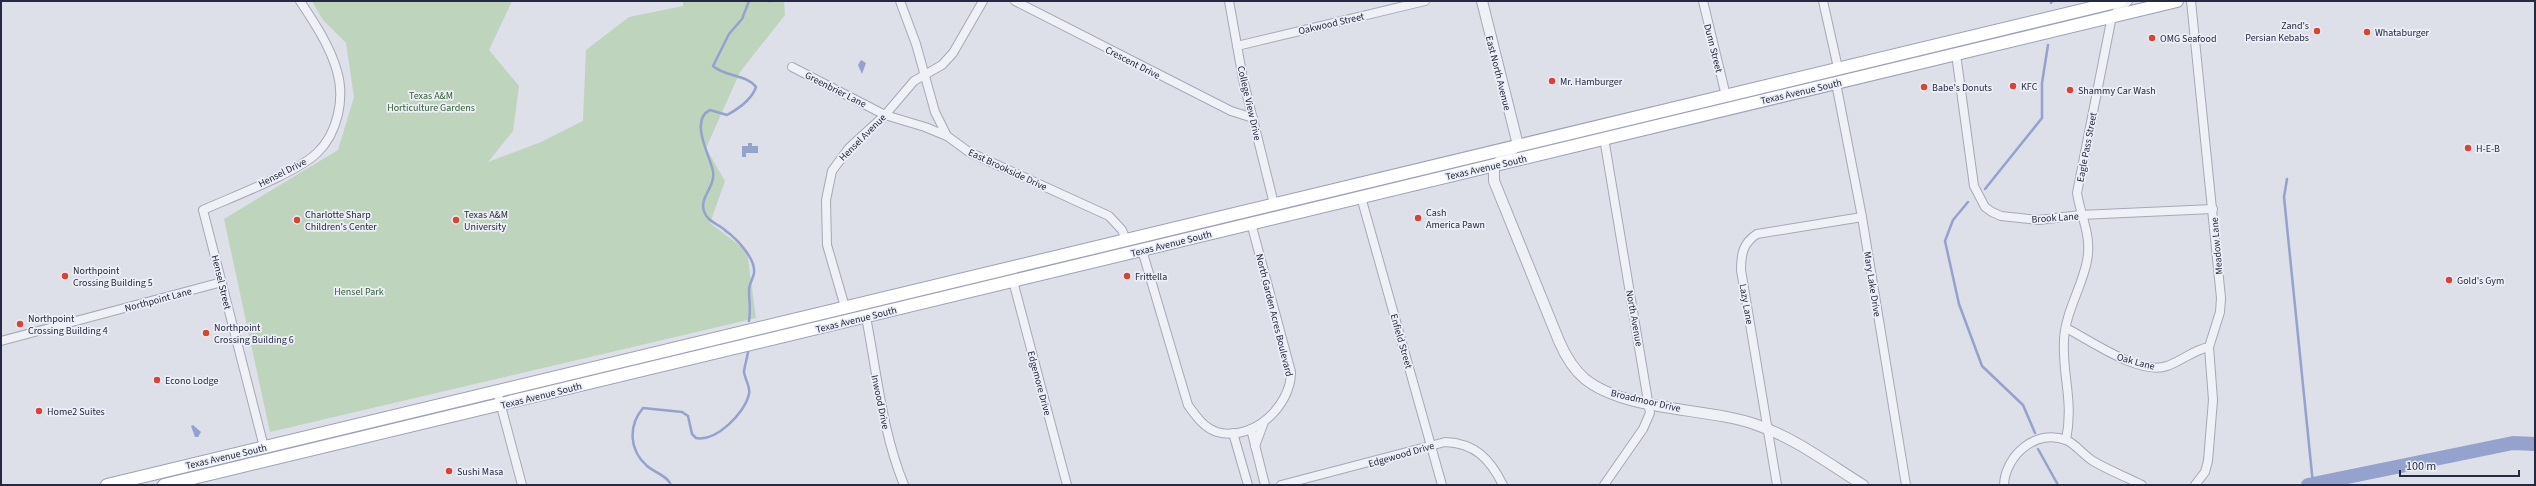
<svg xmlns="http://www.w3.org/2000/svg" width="2536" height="486" viewBox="0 0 2536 486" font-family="'Source Sans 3',sans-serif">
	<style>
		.green { fill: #bed4bd }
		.water { fill: #94a2cd }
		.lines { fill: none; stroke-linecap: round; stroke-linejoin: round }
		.stream { stroke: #94a2cd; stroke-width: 2.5 }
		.river { stroke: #94a2cd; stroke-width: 14 }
		.minor-casing { stroke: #a6a8b7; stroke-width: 10 }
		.tertiary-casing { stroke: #a6a8b7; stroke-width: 12 }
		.primary-casing { stroke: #9ba0b6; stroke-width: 14 }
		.minor { stroke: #f0f1f7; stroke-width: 8 }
		.tertiary { stroke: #f0f1f7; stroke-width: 10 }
		.primary { stroke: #fff; stroke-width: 12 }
		.poi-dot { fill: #dc4234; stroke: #edeff6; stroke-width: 1.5 }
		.labels { text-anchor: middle; stroke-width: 3.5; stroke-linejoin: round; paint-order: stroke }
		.street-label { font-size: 10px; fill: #252941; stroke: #edeff6 }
		.poi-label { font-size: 10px; fill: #252941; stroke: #edeff6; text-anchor: start }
		.park-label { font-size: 10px; fill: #315e33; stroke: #edeff6 }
	</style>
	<rect width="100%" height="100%" fill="#dddfe9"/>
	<path class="green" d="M312,1H512L489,50L519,86L513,131L488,162L541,142L583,121L586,50L629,17L683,6V1H784L785,15L740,72L706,148L725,181L710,223L747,251L756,318L270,432L224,219L338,150L354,97L346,43L323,20Z"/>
	<g class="water">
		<path d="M861,60L866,63L862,74L858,65Z"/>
		<path d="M748,143H752V146H758V153H746V157H742V146H748Z"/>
		<path d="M193,425L201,432L198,437H195L191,426Z"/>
	</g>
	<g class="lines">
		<g class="stream">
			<path d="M749,1L742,19L729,34L713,66C725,77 746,74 756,87C752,99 738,109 727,115L710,110C689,120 710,156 713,171C716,186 699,198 704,211C707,222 719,224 726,231C737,239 756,259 754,273C753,279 749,284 749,290C749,300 751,310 749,321"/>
			<path d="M768,1H772"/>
			<path d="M2051,3L2052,1"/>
			<path d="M2287,179L2284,197L2313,484"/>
			<path d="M1985,189L2042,118V83L2048,45"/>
			<path d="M1968,202L1953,220L1945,241L1959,304L1982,366L2023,405L2035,433"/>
			<path d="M2038,449L2058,485"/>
			<path d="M671,485C668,476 654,472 647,466C629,450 628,426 643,408L682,412L688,416L692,434L696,438C716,442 745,413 749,394C751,387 744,378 744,371C745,365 747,358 748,352"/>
		</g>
		<path class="river" d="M2308,485L2513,443L2535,444"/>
		<defs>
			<g id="minor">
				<path d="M900,1L916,44L935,112L947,136L969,152L1109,216L1122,230L1126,240"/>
				<path d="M1015,1L1231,111L1253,118"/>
				<path d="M1229,1L1243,79L1274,204"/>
				<path d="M1703,1L1726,96"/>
				<path d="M1823,1L1838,68"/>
				<path d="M2191,1L2221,298L2220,312L2209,347L2213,400L2208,461L2205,472L2195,485"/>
				<path d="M1237,46L1425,1"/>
				<path d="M1956,54L1974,186L1985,207L1992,212L2001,216L2039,220L2080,215L2213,209"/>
				<path d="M792,67L885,115L925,127L947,136"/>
				<path d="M1836,83L1862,217L1906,485"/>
				<path d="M1361,197L1442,485"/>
				<path d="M1142,250L1188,405C1196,416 1204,428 1217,432C1253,442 1291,406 1291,372L1251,223"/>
				<path d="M1013,281L1067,485"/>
				<path d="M845,307L827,245L826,200L832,171L849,148L885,115L914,81L942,65L953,53L983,1"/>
				<path d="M866,317C877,373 882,431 904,485"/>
				<path d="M2066,328C2090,340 2140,376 2167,366C2182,361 2193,350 2209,347"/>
				<path d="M1,341L222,282"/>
				<path d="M497,391L522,485"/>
				<path d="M1251,429L1265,485"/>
				<path d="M1233,433L1248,485"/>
				<path d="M2066,440C2074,401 2062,376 2064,340C2065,313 2082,287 2087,261C2092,235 2081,218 2077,193L2112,16L2128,1"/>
				<path d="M1255,446L1264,422"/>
				<path d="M264,447L203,210C232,197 296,173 317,153C338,133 345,98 337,71C330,46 314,22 300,1"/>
				<path d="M1281,485L1445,442C1475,443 1490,459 1503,485"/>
				<path d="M1604,485L1643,429L1650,413L1604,138"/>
				<path d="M1777,485L1741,270C1741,254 1743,243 1757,234L1862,217"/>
				<path d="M2004,485C2005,456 2036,428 2066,440C2076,444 2083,455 2093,461C2108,470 2126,477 2142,485"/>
			</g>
			<path id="tertiary" d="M1482,1L1518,145L1494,166V181L1559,341C1565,355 1573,369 1585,379C1626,412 1707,407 1757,425C1795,438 1829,464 1863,485"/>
			<g id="primary">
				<path d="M107,485L2120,1"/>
				<path d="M164,485L2177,1"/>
			</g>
		</defs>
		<use href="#minor" class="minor-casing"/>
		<use href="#tertiary" class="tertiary-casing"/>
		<use href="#primary" class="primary-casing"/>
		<use href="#minor" class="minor"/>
		<use href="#tertiary" class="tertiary"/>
		<use href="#primary" class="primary"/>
	</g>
	<g class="poi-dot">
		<circle cx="2317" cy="31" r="4"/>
		<circle cx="2367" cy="32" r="4"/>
		<circle cx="2152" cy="38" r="4"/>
		<circle cx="1552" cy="81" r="4"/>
		<circle cx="2013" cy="86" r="4"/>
		<circle cx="1924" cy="87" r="4"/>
		<circle cx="2070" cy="90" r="4"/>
		<circle cx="2468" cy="148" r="4"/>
		<circle cx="1418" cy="218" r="4"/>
		<circle cx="297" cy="220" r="4"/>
		<circle cx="456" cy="220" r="4"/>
		<circle cx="65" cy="276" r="4"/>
		<circle cx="1127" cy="276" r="4"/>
		<circle cx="2449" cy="280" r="4"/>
		<circle cx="20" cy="324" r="4"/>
		<circle cx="206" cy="333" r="4"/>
		<circle cx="157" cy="380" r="4"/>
		<circle cx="39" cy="411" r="4"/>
		<circle cx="449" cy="471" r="4"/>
	</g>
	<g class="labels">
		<g class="street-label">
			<text transform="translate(1331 23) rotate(-13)" y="4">Oakwood Street</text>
			<text transform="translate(1714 48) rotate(76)" y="4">Dunn Street</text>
			<text transform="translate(1133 62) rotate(27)" y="4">Crescent Drive</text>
			<text transform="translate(1499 73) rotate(76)" y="4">East North Avenue</text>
			<text transform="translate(836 89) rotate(27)" y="4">Greenbrier Lane</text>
			<text transform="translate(1801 91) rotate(-13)" y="4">Texas Avenue South</text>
			<text transform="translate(1250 103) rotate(77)" y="4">College View Drive</text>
			<text transform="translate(862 137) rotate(-45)" y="4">Hensel Avenue</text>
			<text transform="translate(2086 147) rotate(-79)" y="4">Eagle Pass Street</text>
			<text transform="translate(1486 167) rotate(-13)" y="4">Texas Avenue South</text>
			<text transform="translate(1008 169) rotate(25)" y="4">East Brookside Drive</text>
			<text transform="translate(282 172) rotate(-27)" y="4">Hensel Drive</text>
			<text transform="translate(2055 217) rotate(-4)" y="4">Brook Lane</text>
			<text transform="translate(1171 243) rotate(-14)" y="4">Texas Avenue South</text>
			<text transform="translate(2216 246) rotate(-95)" y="4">Meadow Lane</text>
			<text transform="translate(222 282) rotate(76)" y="4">Hensel Street</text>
			<text transform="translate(1873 284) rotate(81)" y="4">Mary Lake Drive</text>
			<text transform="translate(158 299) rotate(-15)" y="4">Northpoint Lane</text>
			<text transform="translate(1747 304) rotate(80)" y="4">Lazy Lane</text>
			<text transform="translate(1275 315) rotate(76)" y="4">North Garden Acres Boulevard</text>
			<text transform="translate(1635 318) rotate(80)" y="4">North Avenue</text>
			<text transform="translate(856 319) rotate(-14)" y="4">Texas Avenue South</text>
			<text transform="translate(1402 341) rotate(74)" y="4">Enfield Street</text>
			<text transform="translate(2136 361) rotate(15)" y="4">Oak Lane</text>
			<text transform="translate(1040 383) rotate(75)" y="4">Edgemore Drive</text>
			<text transform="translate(541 395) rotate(-14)" y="4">Texas Avenue South</text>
			<text transform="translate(1646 400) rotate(13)" y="4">Broadmoor Drive</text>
			<text transform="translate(881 402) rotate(78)" y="4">Inwood Drive</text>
			<text transform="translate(1401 454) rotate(-16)" y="4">Edgewood Drive</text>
			<text transform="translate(226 456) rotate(-13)" y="4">Texas Avenue South</text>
		</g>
		<g class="poi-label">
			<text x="2309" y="29" text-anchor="end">Zand's<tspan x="2309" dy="12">Persian Kebabs</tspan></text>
			<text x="2375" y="36">Whataburger</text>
			<text x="2160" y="42">OMG Seafood</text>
			<text x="1560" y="85">Mr. Hamburger</text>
			<text x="2021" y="90">KFC</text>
			<text x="1932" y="91">Babe's Donuts</text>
			<text x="2078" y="94">Shammy Car Wash</text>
			<text x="2476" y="152">H-E-B</text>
			<text x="1426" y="216">Cash<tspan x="1426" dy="12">America Pawn</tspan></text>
			<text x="305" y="218">Charlotte Sharp<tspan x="305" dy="12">Children's Center</tspan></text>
			<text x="464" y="218">Texas A&amp;M<tspan x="464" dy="12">University</tspan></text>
			<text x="73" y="274">Northpoint<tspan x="73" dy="12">Crossing Building 5</tspan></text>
			<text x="1135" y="280">Frittella</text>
			<text x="2457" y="284">Gold's Gym</text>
			<text x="28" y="322">Northpoint<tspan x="28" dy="12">Crossing Building 4</tspan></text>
			<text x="214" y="331">Northpoint<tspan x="214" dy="12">Crossing Building 6</tspan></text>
			<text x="165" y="384">Econo Lodge</text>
			<text x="47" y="415">Home2 Suites</text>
			<text x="457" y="475">Sushi Masa</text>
		</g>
		<g class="park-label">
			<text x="431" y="99">Texas A&amp;M<tspan x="431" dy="12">Horticulture Gardens</tspan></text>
			<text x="359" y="295">Hensel Park</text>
		</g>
	</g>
	<rect width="2536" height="486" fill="none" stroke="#252941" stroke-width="4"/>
	<path d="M2400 470v6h119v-6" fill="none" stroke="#252941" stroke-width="2"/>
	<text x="2406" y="470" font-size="12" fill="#252941" stroke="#edeff6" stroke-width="3" paint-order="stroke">100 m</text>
</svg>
